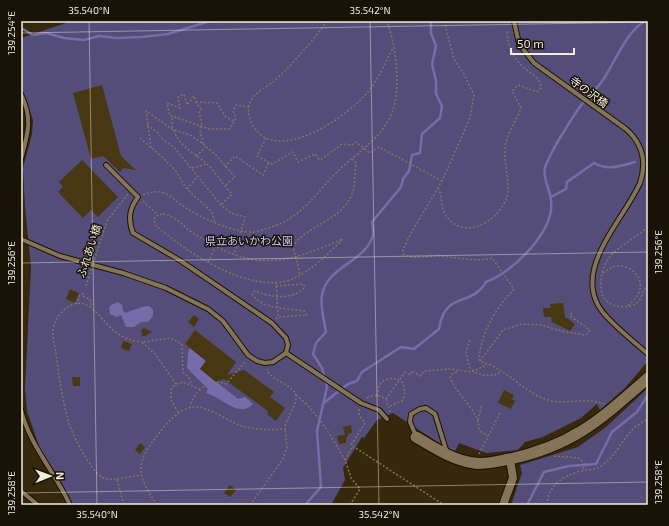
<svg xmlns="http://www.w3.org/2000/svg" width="669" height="526" viewBox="0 0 669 526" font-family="'Exo 2','Noto Sans JP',sans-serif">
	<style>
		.green { fill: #544d79 }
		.water { fill: #776caa }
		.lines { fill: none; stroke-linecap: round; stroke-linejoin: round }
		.stream { stroke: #776caa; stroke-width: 2.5 }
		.building { fill: #483713 }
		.lane-casing { stroke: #1c1100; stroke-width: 6 }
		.street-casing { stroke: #1c1100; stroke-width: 10 }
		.secondary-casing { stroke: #1c1100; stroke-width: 13 }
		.path { stroke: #80755f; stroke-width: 1.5; stroke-dasharray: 2 2; stroke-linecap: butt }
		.lane { stroke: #847559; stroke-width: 4 }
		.street { stroke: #847559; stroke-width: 8 }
		.secondary { stroke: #847559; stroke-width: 11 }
		.path-bridge { stroke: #80755f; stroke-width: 1.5; stroke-dasharray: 2 2; stroke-linecap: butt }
		.ticks { fill: none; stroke: #f4ecdc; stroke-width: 1; stroke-opacity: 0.45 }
		.labels { text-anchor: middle; stroke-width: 3; stroke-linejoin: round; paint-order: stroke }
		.street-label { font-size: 11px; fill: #f4ecdc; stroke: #181207 }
		.park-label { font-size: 11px; fill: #cec7fc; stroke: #181207 }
		.neatline { fill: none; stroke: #f4ecdc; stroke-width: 1.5 }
		.ticks-label { font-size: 10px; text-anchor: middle; fill: #f4ecdc }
	</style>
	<rect width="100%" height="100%" fill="#35280d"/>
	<g class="green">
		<path d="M72,21H648V361L625,388L600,410L597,404L581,418L543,437L525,442L518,450L486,453L459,443L454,453L393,413L377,420L364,438L362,437L343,468L345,480L331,505H72L62,484L41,452L27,411L25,388L31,267L25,207L23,168L32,134L33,120L21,87V38Z"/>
		<path d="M648,388V505H511L522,473L520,465L578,447L606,427Z"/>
	</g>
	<g class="water">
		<path d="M118,302L122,305L123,311L126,313C133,310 142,306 149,306L153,310V316L148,322H141L134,327H126L121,315L117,317L110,314L109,308L111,305Z"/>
		<path d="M190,348L206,361L200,369L238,399L245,397L253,404C238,419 222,397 206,393L208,389L187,368L188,352Z"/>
	</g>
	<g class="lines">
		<g class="stream">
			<path d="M21,28L33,35L46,33L64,38L84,40L99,36L117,38L142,37L168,34L210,21"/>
			<path d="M551,197L566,189L567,182L594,163C608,171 620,166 635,162"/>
			<path d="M325,402L348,384L357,381L362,372L401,347L414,349L439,329C445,290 471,308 486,282C512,273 555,231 551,201C551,192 542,177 545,168C549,154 570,121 579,108C586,98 596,90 603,80C615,62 626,32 645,21"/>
			<path d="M305,505L321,487L317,431L327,387L322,368L313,354L316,343L326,332C324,321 320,306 322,295C327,266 366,262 373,235C374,231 372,226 372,222L401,187L403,179L409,171L412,155L420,153L422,134L440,118L442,106L436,94V81L432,64L436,46L431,33V21"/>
			<path d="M527,505L544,472L569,466L596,464L612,432L637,412L648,395"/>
		</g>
	</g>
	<g class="building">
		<path d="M102,85L121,156L136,170L123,168L120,172L103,156L91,159L73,93Z"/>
		<path d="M82,160L118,197L98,217L91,210L83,218L58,192L63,187L59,182Z"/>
		<path d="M70,289L79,293L75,303L66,299Z"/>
		<path d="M563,303L565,317L575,324L570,331L552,322L551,317H544L543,308H551L550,304Z"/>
		<path d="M194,315L199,319L194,327L188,322Z"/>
		<path d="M144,328L152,332L145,336H142L141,330Z"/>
		<path d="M195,330L236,362L227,375L244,370L274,392L270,397L285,408L276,421L267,414L268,411L224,379L216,382L200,369L206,361L185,344Z"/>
		<path d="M123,341L132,344L129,351L121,348Z"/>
		<path d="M72,377H80V386H73Z"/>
		<path d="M504,390L514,395L512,399L515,401L511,409L498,403Z"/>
		<path d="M351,425L352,433H349L346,439V443L339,444L337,436L345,435L343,427Z"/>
		<path d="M140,443L145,447L140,454L135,450Z"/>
		<path d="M230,485L236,490L230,497L224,493Z"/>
	</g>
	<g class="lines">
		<defs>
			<g id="lane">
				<path d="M514,21L519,44L534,63L626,129C643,144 647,162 640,183C622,223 566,275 607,317C619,330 634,342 648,354"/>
				<path d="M21,94C33,119 28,133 21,159"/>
				<path d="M21,239L60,256L123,273L166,288L208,309L223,321L248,355L257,361L265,363L273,362L286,353L288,345L286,338L272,323L181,261L133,233C128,219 129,209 138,197L106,165"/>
				<path d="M286,353L361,403L379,410L387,419"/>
				<path d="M21,410C30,446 55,472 70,505"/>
				<path d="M416,436L410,422L411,414L420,409L426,408L435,414L447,453"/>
				<path d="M21,491L38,505"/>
			</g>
			<path id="street" d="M503,505L513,478L510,459"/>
			<path id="secondary" d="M416,437C435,448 452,460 474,463C486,465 499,461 510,459C574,445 601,419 648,378"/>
		</defs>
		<use href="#lane" class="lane-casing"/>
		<use href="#street" class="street-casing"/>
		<use href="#secondary" class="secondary-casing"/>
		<g class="path">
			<path d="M327,21C311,43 293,64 273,82C265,88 252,94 249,105C247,116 252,127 260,134C287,158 349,115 367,93C378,80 385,63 393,48"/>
			<path d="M444,21L454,59L464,74L474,95L470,118L442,181L410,235L403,250V254C413,260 425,256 436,256C456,256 473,263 492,258L514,289C495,310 481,331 479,360C483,363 488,364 493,366C513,376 529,396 552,401C569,404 588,397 604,404"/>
			<path d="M196,102L217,103L226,117L234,121"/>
			<path d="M147,125L157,132L163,140L174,147L221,205L231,213L245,217L234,254"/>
			<path d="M172,128V116"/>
			<path d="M174,130C178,145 195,154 206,163C216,172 223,185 232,194L221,205"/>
			<path d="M140,138L161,156L176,171L186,188L212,212L215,223"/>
			<path d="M266,138L257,156L272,164L293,152L298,162L315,154L320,160L342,144L352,145L356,142L370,153L379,147L442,181"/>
			<path d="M203,144C203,136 197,132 202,123L199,113L201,109L196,103L194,96L187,105L184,94L178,97L180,108L167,103L170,116H172L209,129H230L236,118L233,111L236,105L249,107"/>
			<path d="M151,148L146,111L172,129L190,135L203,144L215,154L235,177L225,186"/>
			<path d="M196,156L206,147"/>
			<path d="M225,167L235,156L263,175L269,162"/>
			<path d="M192,168L207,164"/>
			<path d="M438,188C443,197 440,208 447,217C465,241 499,221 507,197C511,182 502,161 506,142C509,130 517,120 521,108L512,91L518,85L537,92L541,88C541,78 529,73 523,67C513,57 508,46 507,32H510"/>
			<path d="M187,189L198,176"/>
			<path d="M143,195C150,192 159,190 166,194C173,197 179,204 186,208C202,218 234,233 253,232C258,232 264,229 268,228C300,220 315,194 337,172C359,150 389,135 395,102C400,76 395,45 387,21"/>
			<path d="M143,201L158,215"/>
			<path d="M163,214C177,216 184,228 196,235C255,272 283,265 343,239C328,254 310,272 290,280C248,294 185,251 155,225L154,219L158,215Z"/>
			<path d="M107,221L128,194"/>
			<path d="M648,227C636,238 619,245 609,258C602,267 599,283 602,294C607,308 629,311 639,301C642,296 644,289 648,284"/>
			<path d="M208,262L216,246"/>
			<path d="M603,273C607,270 611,267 617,266C630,265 645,277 639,292C637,298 632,302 627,306"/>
			<path d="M300,274L293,246C308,224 345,220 353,191C355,182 355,172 356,163L352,159"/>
			<path d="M276,286L303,284L305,287C294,301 269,297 255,291L252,294C262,310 288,308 304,311L307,315L278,317"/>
			<path d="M83,293L82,296L90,299L92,307"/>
			<path d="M76,304L80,295L82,296"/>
			<path d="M276,319L278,317L276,282"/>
			<path d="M470,340L466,351L469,367C478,376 486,377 498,374L500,371"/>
			<path d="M480,361L503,330L522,324L541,325L561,331L586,335L590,330L570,316L573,311"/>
			<path d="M457,372L452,374L450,378C457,393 470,404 477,418C479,422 478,427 480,431L488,436"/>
			<path d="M176,384L156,355L142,342L170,338L182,344L183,372L190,379L191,384"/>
			<path d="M296,395C316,410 333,439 345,460"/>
			<path d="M377,396L379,385C387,377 394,376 403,383L405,394L402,401L390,406"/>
			<path d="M367,398C373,394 380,395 386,399L390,412"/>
			<path d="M386,399L405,372L410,375L412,371L421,376L424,371L450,369L472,372L486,365"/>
			<path d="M190,408C192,392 211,377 226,384L246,361"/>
			<path d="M359,409V415L365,423L351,445L444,505"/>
			<path d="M178,412L171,400V389L176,384L183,382L200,389"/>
			<path d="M478,420L482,404"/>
			<path d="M479,454L501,411"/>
			<path d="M554,456L579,458L584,463L583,470"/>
			<path d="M117,479L141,475"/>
			<path d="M124,505L117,479C111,480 107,480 102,477C91,471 71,433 68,420C62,398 59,376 56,354C55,346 52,337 53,330C54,321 59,315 65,309C87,292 98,317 112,329C119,336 131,341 142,342"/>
			<path d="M157,505C142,482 133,469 151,444C163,428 182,399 206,409C218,413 230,422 242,426C256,430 271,430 285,429C285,417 303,400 293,390C286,384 276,380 269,374L267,369"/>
			<path d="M250,505L283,459L287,447L285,429"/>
			<path d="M350,505L360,489L351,478L345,460L353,446"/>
			<path d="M547,505C548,485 563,476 581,471C589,469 594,471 601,466C614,458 621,442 631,431C635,426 643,423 648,418"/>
		</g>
		<use href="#lane" class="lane"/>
		<use href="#street" class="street"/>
		<use href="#secondary" class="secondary"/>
		<path class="path-bridge" d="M86,286L107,221"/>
	</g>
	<path class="ticks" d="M89,21L97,505M370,21L379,505M21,33L648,22M21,263L648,252M21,493L648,482"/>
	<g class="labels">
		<g class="street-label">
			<text transform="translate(589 92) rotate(36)" y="4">寺の沢橋</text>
			<text transform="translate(89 251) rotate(-72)" y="4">ふれあい橋</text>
		</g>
		<g class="park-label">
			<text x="249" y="245">県立あいかわ公園</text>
		</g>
	</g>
	<rect width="669" height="526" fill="none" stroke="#181207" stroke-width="44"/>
	<g transform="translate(50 476) rotate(89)" stroke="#181207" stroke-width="3" paint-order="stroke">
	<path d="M0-3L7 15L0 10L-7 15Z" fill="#f4ecdc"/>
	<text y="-6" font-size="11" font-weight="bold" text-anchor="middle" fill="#f4ecdc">N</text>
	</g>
	<path d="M511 48v6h63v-6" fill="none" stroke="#f4ecdc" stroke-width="2"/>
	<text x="517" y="48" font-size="12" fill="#f4ecdc" stroke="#181207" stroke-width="3" paint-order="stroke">50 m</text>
	<rect x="22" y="22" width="625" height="482" class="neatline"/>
	<g class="ticks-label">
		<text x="89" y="14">35.540°N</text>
		<text x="370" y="14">35.542°N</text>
		<text transform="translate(11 33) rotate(-90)" y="4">139.254°E</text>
		<text transform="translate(658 252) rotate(-90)" y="4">139.256°E</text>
		<text transform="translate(11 263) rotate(-90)" y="4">139.256°E</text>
		<text transform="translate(658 482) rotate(-90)" y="4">139.258°E</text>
		<text transform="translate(11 493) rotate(-90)" y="4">139.258°E</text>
		<text x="97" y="518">35.540°N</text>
		<text x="379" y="518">35.542°N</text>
	</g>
</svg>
